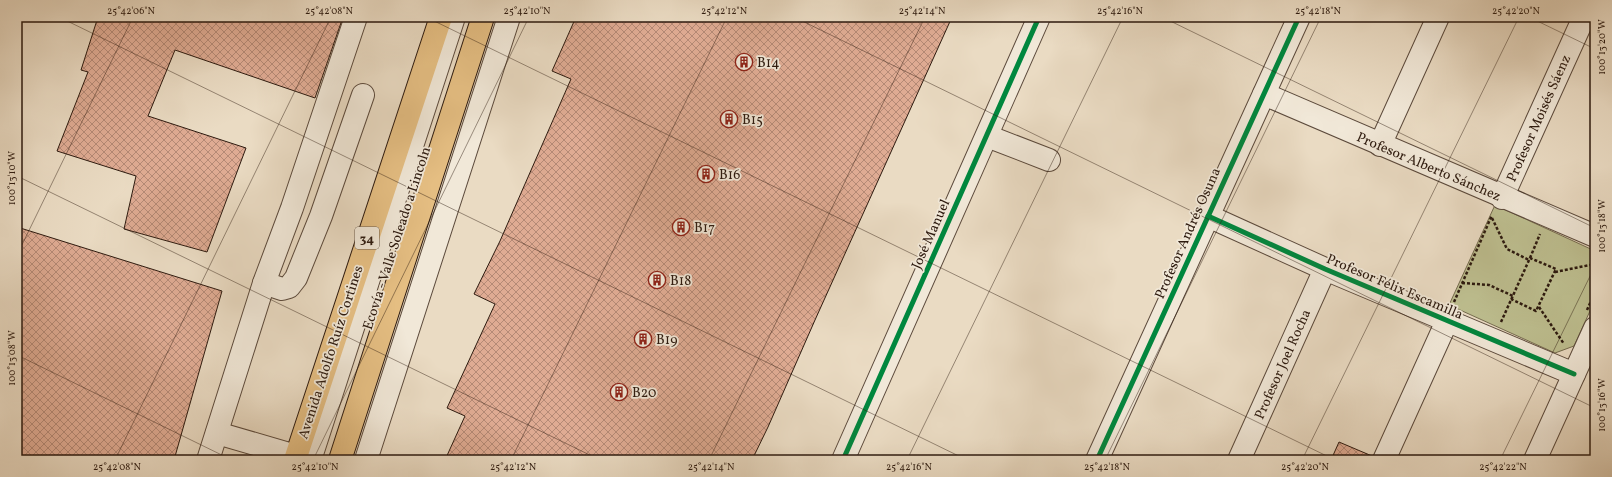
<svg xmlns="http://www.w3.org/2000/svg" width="1612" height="477" viewBox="0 0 1612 477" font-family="Vollkorn,serif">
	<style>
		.park { fill: #bdbe8f; stroke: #756c4f }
		.building { fill: url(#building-cross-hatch); stroke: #2d1a0f }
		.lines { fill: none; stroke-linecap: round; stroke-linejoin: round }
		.minor-casing { stroke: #5c4a3c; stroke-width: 24 }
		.major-casing { stroke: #2d1a0f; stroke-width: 24 }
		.path { stroke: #2d1a0f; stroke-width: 2.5; stroke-dasharray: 3 2; stroke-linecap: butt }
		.minor { stroke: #f1e8d8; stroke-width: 22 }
		.major { stroke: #e5be82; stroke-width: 22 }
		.cycleway-casing { stroke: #f1e8d8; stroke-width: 8 }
		.cycleway { stroke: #00873e; stroke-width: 5 }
		.ticks { fill: none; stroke: #2d1a0f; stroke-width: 1; stroke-opacity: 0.45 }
		.labels { text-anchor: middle; stroke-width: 3.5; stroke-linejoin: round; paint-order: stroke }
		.shield { fill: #f1e8d8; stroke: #68584b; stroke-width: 1 }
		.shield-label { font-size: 13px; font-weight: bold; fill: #2d1a0f }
		.poi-label { font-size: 14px; fill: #2d1a0f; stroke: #f1e8d8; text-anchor: start }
		.street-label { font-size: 14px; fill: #2d1a0f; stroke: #f1e8d8 }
		.neatline { fill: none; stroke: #2d1a0f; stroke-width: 1.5 }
		.ticks-label { font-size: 10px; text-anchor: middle; fill: #2d1a0f }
	</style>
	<defs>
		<pattern id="building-cross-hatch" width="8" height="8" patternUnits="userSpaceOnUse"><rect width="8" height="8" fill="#dfab93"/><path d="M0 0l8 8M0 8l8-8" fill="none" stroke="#b58a76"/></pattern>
	</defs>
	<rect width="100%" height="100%" fill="#eadbc3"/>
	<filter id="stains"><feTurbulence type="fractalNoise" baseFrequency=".005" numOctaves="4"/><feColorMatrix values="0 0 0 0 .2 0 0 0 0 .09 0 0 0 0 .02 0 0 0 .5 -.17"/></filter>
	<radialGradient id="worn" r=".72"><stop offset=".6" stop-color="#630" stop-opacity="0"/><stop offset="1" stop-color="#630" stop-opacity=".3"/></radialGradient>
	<path class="park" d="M1495,205L1595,251V300L1574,346L1555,353L1449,305Z"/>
	<g class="building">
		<path d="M98,17H343L315,98L175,50L148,116L246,148L207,252L124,229L136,176L57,151L88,72L81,70Z"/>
		<path d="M576,17H952L815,320L768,427L752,460H445L465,416L447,408L495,304L474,294L500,241L571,79L552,71Z"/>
		<path d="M17,227L222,291L174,460H17Z"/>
		<path d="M1339,442L1372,456V460H1331Z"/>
	</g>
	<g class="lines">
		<defs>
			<g id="minor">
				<path d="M1264,94L1595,236"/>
				<path d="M987,136L1049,160"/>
				<path d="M1380,145L1438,17"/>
				<path d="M1502,198L1584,17"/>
				<path d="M1208,216L1325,269L1574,374"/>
				<path d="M264,283L282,289L289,287L296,278L321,216L363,95"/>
				<path d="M217,433L296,456"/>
				<path d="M208,460L264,283L292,208L356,17"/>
				<path d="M310,460L454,17"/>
				<path d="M366,460L509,17"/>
				<path d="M843,460L1039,17"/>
				<path d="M1097,460L1299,17"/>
				<path d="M1239,460L1325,269"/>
				<path d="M1384,460L1447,321"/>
				<path d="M1535,460L1595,328"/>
			</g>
			<g id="major">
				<path d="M295,460L441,17"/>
				<path d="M340,460L483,17"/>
			</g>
		</defs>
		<use href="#minor" class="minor-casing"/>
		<use href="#major" class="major-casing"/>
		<g class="path">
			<path d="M1492,218L1507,249L1529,260"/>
			<path d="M1530,258L1540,234"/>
			<path d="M1555,272L1595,264"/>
			<path d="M1462,283L1489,285L1513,296"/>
			<path d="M1454,302L1492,215"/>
			<path d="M1539,307L1564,344"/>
			<path d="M1587,310L1595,292"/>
			<path d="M1501,322L1530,258L1556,269L1536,311L1511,299"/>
		</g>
		<use href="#minor" class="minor"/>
		<use href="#major" class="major"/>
		<defs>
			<g id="cycleway">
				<path d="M1208,216L1325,269L1574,374"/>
				<path d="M843,460L1039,17"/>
				<path d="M1097,460L1299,17"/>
			</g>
		</defs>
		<use href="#cycleway" class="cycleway-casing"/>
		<use href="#cycleway" class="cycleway"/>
	</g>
	<path class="ticks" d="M59,17L967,460M426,17L1335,460M794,17L1595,408M1162,17L1595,228M1529,17L1595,49M17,176L600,460M17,255L133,17M17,355L232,460M115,460L331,17M313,460L529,17M511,460L727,17M709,460L925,17M907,460L1123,17M1105,460L1321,17M1302,460L1519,17M1500,460L1595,266"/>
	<defs>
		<symbol id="building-ring" viewBox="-11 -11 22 22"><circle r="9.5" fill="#f1e8d8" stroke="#8f2418" stroke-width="1.5"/><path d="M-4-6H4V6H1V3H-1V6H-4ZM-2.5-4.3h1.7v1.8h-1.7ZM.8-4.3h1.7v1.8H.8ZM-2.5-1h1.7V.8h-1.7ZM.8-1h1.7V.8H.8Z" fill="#8f2418"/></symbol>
	</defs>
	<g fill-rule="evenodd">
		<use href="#building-ring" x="734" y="52" width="20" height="20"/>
		<use href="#building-ring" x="719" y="109" width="20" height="20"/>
		<use href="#building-ring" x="696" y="164" width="20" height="20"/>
		<use href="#building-ring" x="671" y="217" width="20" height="20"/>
		<use href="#building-ring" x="647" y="270" width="20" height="20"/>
		<use href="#building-ring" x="633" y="329" width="20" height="20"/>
		<use href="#building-ring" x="609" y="382" width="20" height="20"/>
	</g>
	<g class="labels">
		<rect class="shield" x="355" y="227" width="24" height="22" rx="3"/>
		<g class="shield-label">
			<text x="367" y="243">34</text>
		</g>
		<g class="poi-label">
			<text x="757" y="67">B14</text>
			<text x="742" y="124">B15</text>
			<text x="719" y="179">B16</text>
			<text x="694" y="232">B17</text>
			<text x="670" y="285">B18</text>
			<text x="656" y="344">B19</text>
			<text x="632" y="397">B20</text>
		</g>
		<g class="street-label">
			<text transform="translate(1538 118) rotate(-66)" y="5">Profesor Moisés Sáenz</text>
			<text transform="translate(1429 166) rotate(23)" y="5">Profesor Alberto Sánchez</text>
			<text transform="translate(1187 233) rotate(-66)" y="5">Profesor Andrés Osuna</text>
			<text transform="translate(930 234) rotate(-66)" y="5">José Manuel</text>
			<text transform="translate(396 238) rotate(-72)" y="5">Ecovía - Valle Soleado a Lincoln</text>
			<text transform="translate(1395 286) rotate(23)" y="5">Profesor Félix Escamilla</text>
			<text transform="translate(330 352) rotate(-72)" y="5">Avenida Adolfo Ruíz Cortines</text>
			<text transform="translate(1282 364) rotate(-66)" y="5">Profesor Joel Rocha</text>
		</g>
	</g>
	<rect width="1612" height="477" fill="none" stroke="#eadbc3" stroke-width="44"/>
	<rect x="22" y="22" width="1568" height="433" class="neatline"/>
	<g class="ticks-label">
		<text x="131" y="14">25°42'06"N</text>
		<text x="329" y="14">25°42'08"N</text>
		<text x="527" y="14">25°42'10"N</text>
		<text x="724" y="14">25°42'12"N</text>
		<text x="922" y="14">25°42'14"N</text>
		<text x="1120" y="14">25°42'16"N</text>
		<text x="1318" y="14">25°42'18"N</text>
		<text x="1516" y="14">25°42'20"N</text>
		<text transform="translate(1601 47) rotate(-90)" y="4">100°13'20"W</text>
		<text transform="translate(11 178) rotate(-90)" y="4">100°13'10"W</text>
		<text transform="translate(1601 226) rotate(-90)" y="4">100°13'18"W</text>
		<text transform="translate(11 358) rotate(-90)" y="4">100°13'08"W</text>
		<text transform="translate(1601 405) rotate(-90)" y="4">100°13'16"W</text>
		<text x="117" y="470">25°42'08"N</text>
		<text x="315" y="470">25°42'10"N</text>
		<text x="513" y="470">25°42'12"N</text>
		<text x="711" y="470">25°42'14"N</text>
		<text x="909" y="470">25°42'16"N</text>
		<text x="1107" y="470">25°42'18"N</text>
		<text x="1305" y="470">25°42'20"N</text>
		<text x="1503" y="470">25°42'22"N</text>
	</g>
	<rect width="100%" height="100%" filter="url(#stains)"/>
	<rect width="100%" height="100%" fill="url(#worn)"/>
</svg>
